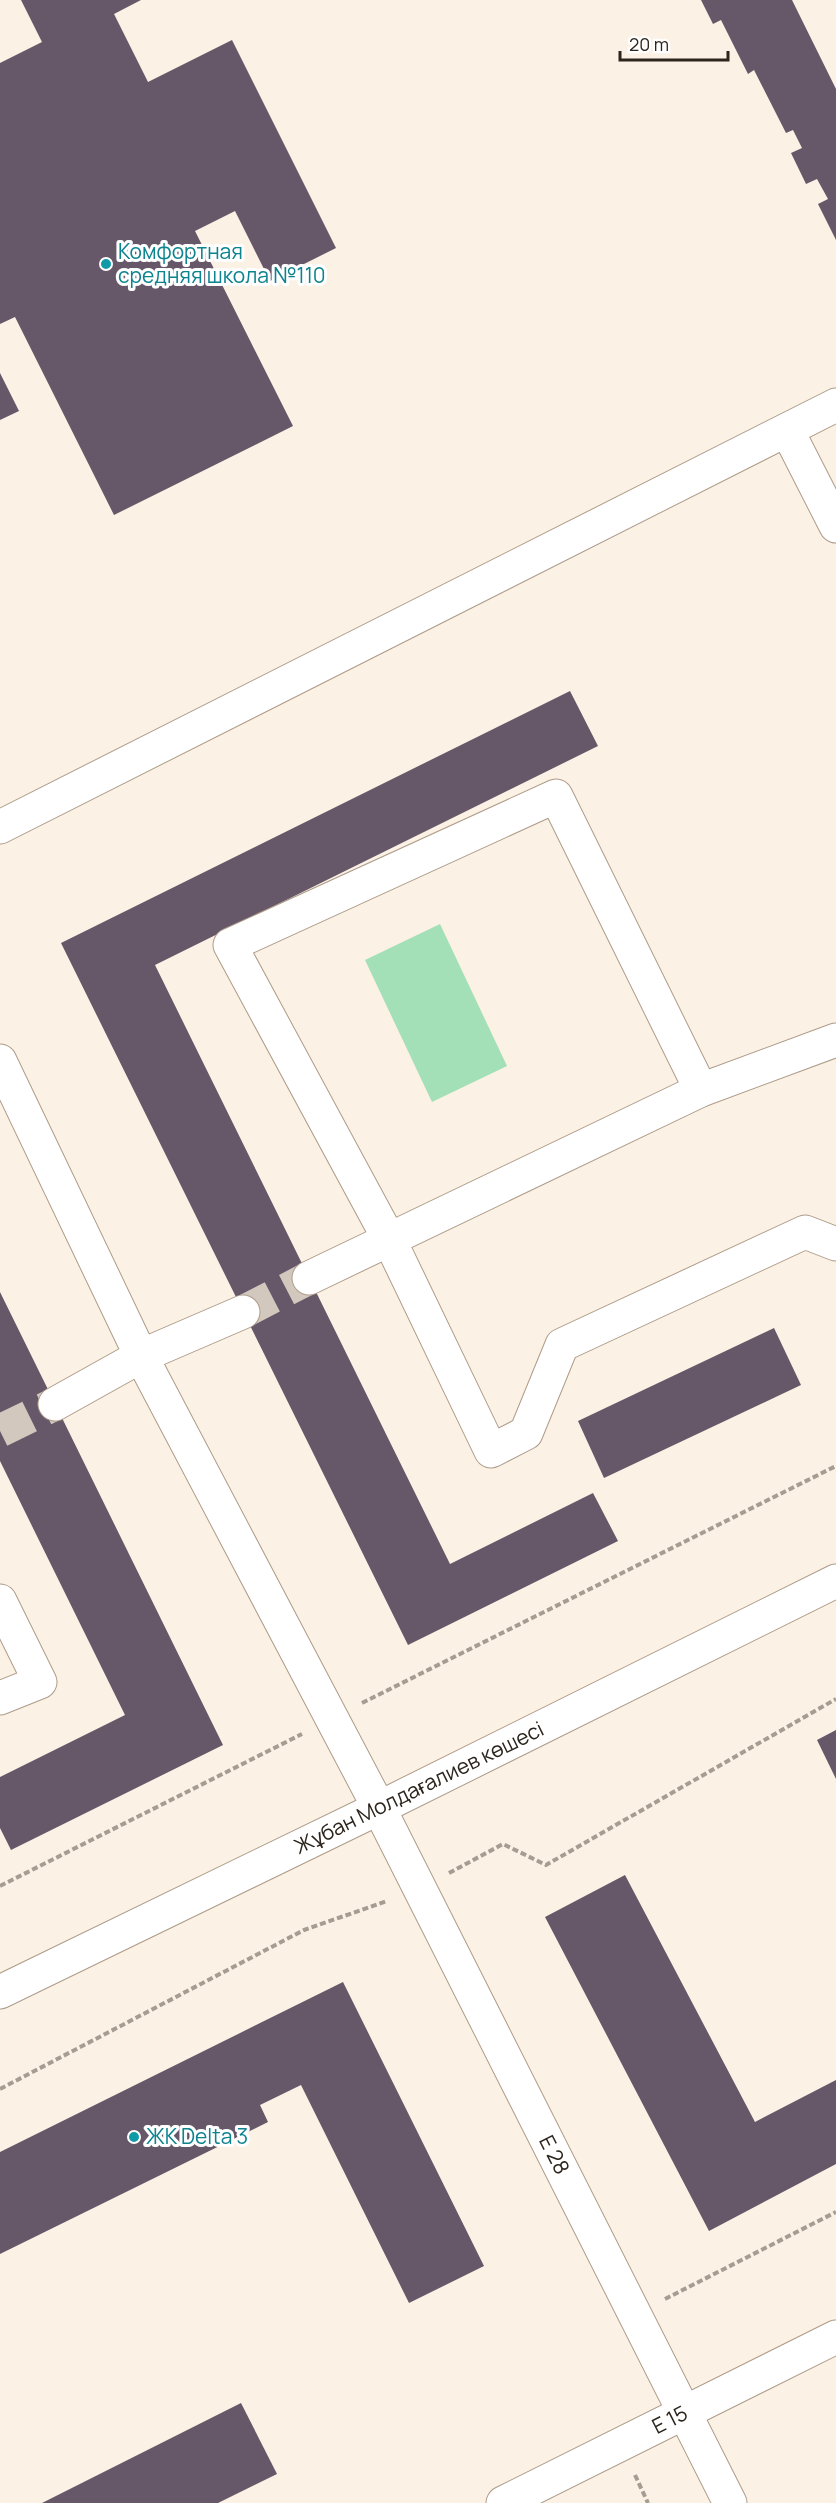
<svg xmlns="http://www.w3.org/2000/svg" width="836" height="2503" viewBox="0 0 836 2503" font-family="Manrope,sans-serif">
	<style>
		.pitch { fill: #a3e0b7 }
		.building { fill: #665769 }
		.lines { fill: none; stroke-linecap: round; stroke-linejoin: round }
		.minor-tunnel { stroke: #d2c8bd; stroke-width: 33; stroke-dasharray: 33 16; stroke-linecap: butt }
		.minor-casing { stroke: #ad9c89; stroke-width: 35 }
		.path { stroke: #a69c92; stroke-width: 4; stroke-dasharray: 6 3; stroke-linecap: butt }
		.minor { stroke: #fff; stroke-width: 33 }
		.culture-dot { fill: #0f9aa8; stroke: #fff; stroke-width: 2 }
		.labels { text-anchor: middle; stroke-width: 6; stroke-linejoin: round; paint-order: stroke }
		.culture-label { font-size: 21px; fill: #0d838f; stroke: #fff; text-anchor: start }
		.street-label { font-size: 21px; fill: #2c251d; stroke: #fff }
	</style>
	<rect width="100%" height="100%" fill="#fcf1e5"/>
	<path class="pitch" d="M440,924L507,1066L432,1102L365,960Z"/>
	<g class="building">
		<path d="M21,0H141L114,14L148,82L232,40L336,248L270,281L235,211L195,231L293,426L114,515L15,317L0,324V63L42,42Z"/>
		<path d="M701,0H792L836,89V240L818,204L828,199L817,179L806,184L791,153L802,148L793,130L786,133L754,70L748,74L721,20L713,24Z"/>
		<path d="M0,373L19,411L0,420Z"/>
		<path d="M570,691L598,746L155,965L450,1564L593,1493L618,1541L408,1645L61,943Z"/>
		<path d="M0,1292L223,1745L11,1850L0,1828V1777L125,1715L0,1461Z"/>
		<path d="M774,1328L801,1385L604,1478L578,1421Z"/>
		<path d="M836,1730V1779L817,1740Z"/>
		<path d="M625,1875L755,2122L836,2080V2164L709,2231L545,1917Z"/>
		<path d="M343,1982L484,2266L409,2303L301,2085L260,2105L268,2122L0,2254V2152Z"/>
		<path d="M241,2403L277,2474L218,2503H42Z"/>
	</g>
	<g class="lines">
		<g class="minor-tunnel">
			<path d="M243,1312L309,1278"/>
			<path d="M0,1431L55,1404"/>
		</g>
		<defs>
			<g id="minor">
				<path d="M787,430L836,526"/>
				<path d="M0,827L836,405"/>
				<path d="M0,1061L141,1356L379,1808L730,2503"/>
				<path d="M701,1090L556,796L230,945L390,1241L491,1451L526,1433L562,1345L805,1232L836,1244"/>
				<path d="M309,1278L701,1090L836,1040"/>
				<path d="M55,1404L141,1356L243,1312"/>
				<path d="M0,1601L40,1682L0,1698"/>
				<path d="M0,1992L379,1808L836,1581"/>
				<path d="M503,2503L836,2337"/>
			</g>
		</defs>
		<use href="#minor" class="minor-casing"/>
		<g class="path">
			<path d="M362,1703L836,1466"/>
			<path d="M449,1873L503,1844L546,1865L836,1699"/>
			<path d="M0,1886L302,1734"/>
			<path d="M0,2089L304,1930L387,1901"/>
			<path d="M665,2299L836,2212"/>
			<path d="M635,2475L648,2503"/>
		</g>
		<use href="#minor" class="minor"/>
	</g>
	<g class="culture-dot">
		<circle cx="106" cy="264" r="6"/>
		<circle cx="134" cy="2137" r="6"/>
	</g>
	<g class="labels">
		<g class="culture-label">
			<text x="118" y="259">Комфортная<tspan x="118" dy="24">средняя школа №110</tspan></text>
			<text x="146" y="2144">ЖК Delta 3</text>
		</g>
		<g class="street-label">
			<text transform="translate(419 1788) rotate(-26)" y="7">Жұбан Молдағалиев көшесі</text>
			<text transform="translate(554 2155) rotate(63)" y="7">E 28</text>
			<text transform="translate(670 2420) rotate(-27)" y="7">E 15</text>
		</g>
	</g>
	<path d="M620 51v9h108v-9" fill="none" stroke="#2c251d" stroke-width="3"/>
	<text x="629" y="51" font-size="18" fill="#2c251d" stroke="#ffffff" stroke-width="4.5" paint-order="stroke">20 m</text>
</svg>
